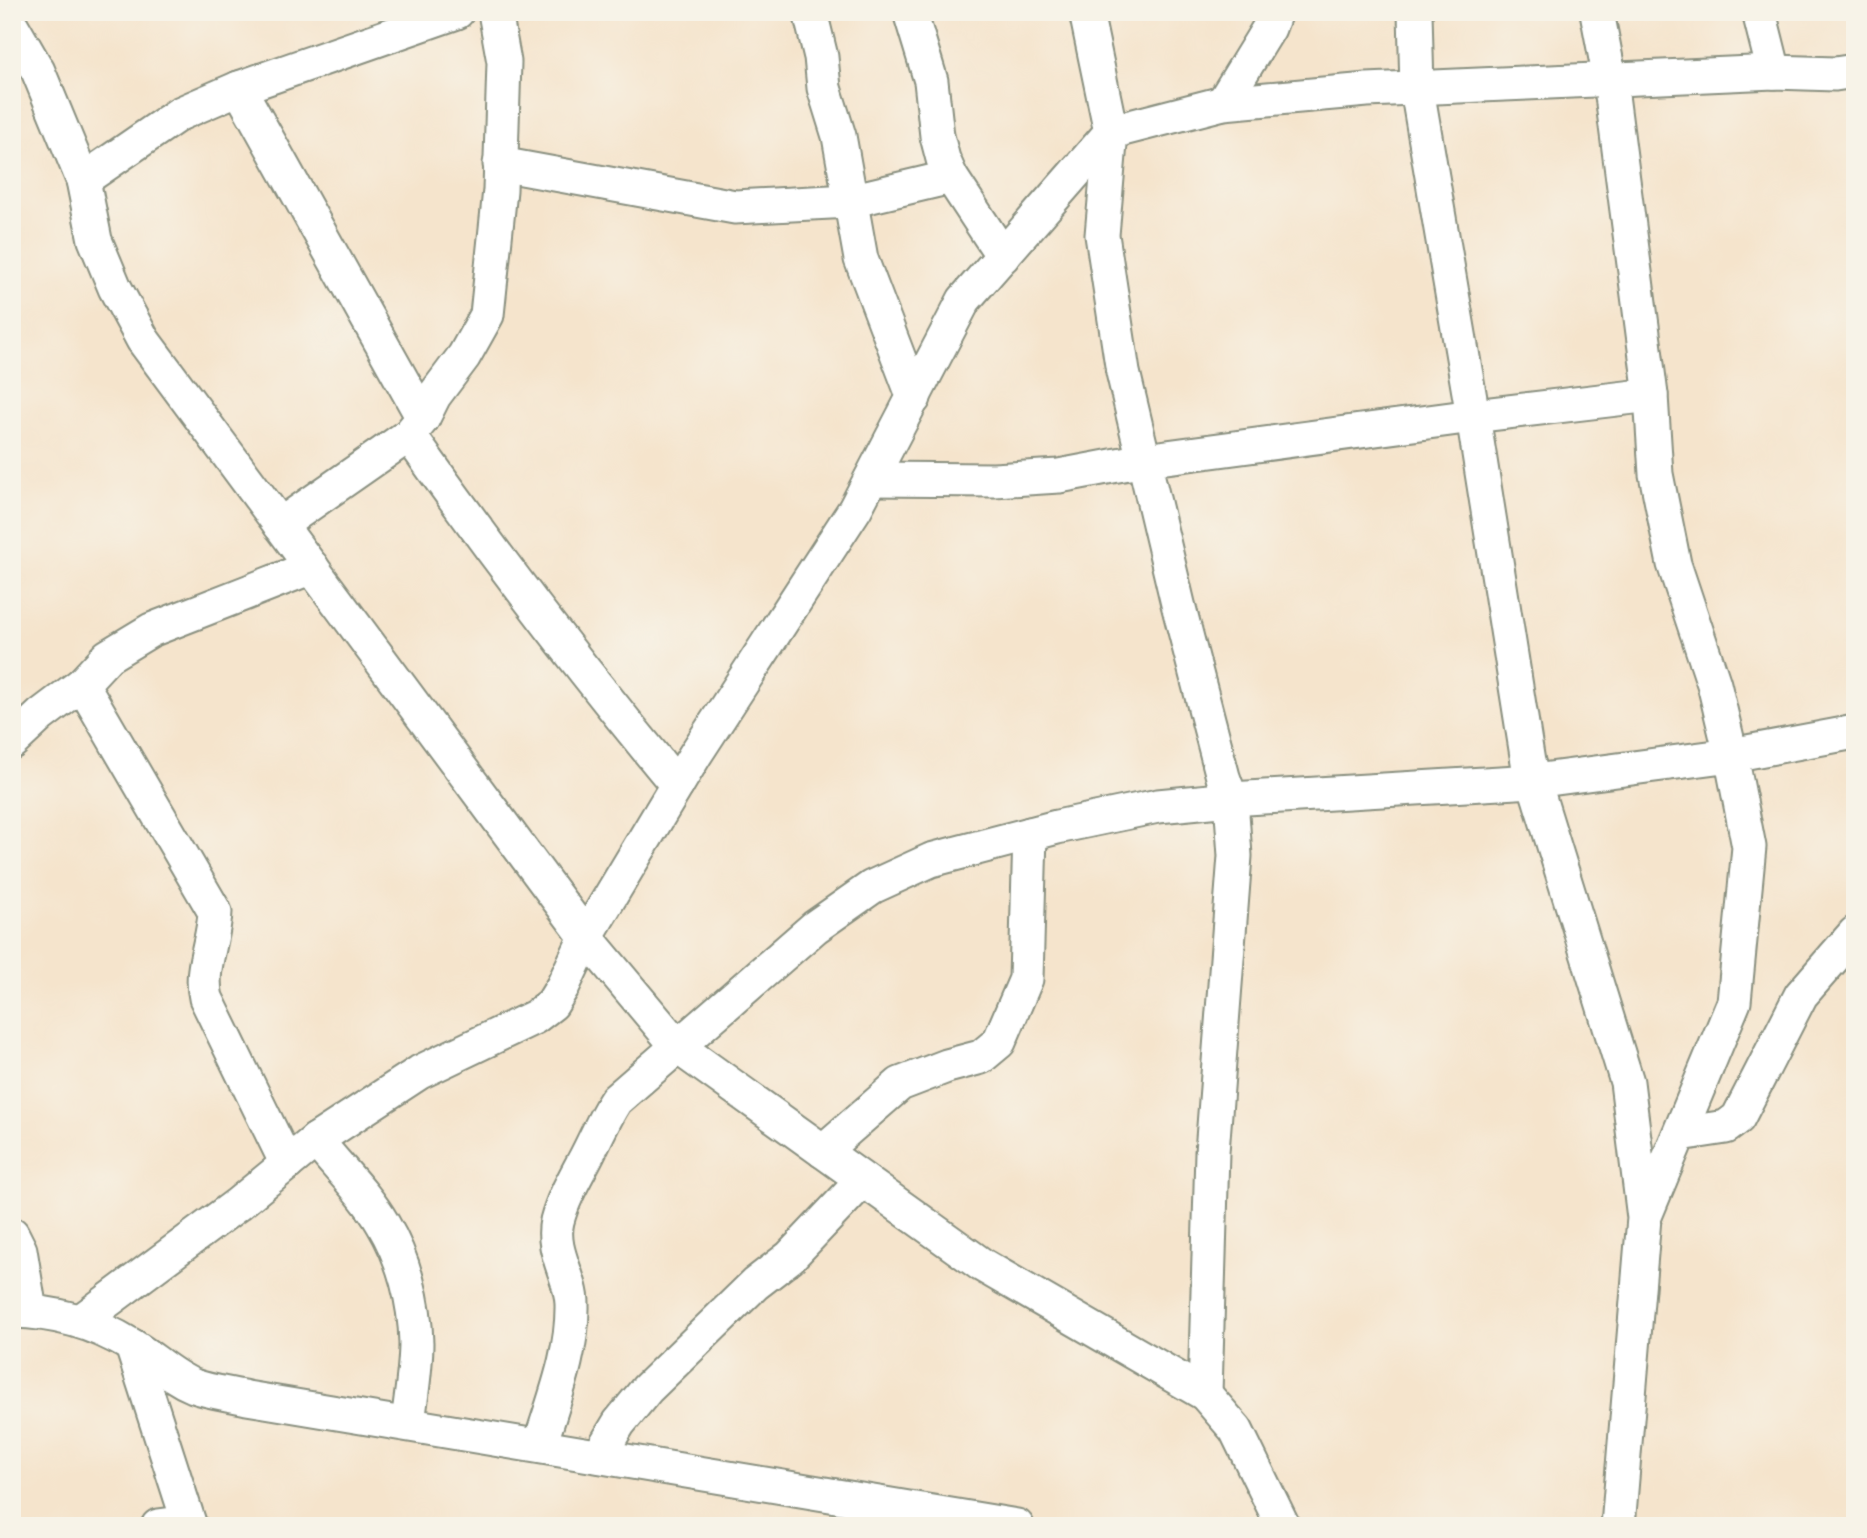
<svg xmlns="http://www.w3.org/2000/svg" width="1867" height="1538" viewBox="0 0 1867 1538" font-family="'Libre Bodoni',serif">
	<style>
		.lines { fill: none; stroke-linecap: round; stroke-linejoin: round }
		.street-casing { stroke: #8a9080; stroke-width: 37 }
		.street { stroke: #fff; stroke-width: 33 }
	</style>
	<rect width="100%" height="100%" fill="#f7f3e8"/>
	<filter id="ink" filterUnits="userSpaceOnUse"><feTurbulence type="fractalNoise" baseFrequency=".0143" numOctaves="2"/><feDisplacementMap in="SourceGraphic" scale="14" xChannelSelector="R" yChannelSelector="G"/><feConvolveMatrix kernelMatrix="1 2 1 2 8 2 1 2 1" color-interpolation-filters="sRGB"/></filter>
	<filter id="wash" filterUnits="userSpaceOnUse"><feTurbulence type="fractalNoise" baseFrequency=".00686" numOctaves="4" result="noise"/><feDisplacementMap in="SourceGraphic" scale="28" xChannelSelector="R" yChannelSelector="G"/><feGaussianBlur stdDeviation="1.57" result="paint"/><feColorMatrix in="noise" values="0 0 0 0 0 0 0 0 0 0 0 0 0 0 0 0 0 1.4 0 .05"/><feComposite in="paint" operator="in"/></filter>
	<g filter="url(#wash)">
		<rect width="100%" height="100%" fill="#f5e4cc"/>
	</g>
	<g filter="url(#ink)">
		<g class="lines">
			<defs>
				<g id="street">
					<path d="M810,12L821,57L824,88L839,136L861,259L914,398"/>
					<path d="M910,12L931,81L937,136L943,159L951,177L1003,256"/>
					<path d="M1086,12L1111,132L1102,235L1123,372L1178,604L1223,777L1231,799L1235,856L1212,1152L1205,1394"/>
					<path d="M1415,12L1417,89L1473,416L1528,762L1627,1082L1644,1218L1618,1526"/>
					<path d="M1597,12L1610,80L1651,395L1656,474L1674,564L1714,684L1731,755L1749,847L1734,1002L1645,1216"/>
					<path d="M1759,12L1774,72"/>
					<path d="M12,26L38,71L83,180L95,240L115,288L143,340L586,937L678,1047L982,1265L1205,1394L1236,1430L1283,1526"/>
					<path d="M239,88L423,418"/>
					<path d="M1223,103L1269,28L1275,12"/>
					<path d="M500,164L735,207L850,201L951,177"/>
					<path d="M83,180L179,114L239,88L457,12"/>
					<path d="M409,435C494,555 583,672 677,785"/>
					<path d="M871,479L994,480L1059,476L1144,460L1473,416L1651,395"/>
					<path d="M280,525L409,435L423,418L434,396L464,356L487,315L500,190L504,62L495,12"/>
					<path d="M82,684L215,912C214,942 199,968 206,998L287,1164"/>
					<path d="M12,742L41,715L82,684L108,656L151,630L312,567"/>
					<path d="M1680,1134L1726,1127L1738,1118L1801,995L1855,933"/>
					<path d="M316,1140C338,1168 365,1193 383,1224C404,1259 415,1302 416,1343C416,1369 411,1397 408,1423"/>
					<path d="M823,1151L900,1084L947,1066L981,1057L999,1042L1026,979L1030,834"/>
					<path d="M12,1234L20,1250L30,1311"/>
					<path d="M12,1311C56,1312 93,1322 131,1345C153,1358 170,1376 194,1386C211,1392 230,1394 247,1398L1017,1526"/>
					<path d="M82,1320L238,1204L316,1140L420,1072L535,1017L552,1004L563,986L586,937L695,755L855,509L964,300L1111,132L1223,103L1367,90L1774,72L1835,74L1855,71"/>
					<path d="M132,1346L190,1526"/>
					<path d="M540,1445C554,1399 573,1353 572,1304C572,1278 550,1251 557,1221C563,1198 575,1178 586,1157C596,1138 604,1118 616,1100L815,927L872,887L931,860L1057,827L1158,806L1231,799L1534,781L1731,755L1855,732"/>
					<path d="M599,1456L619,1423L647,1389L755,1284L790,1257L863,1180"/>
					<path d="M158,1526L188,1522"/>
				</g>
			</defs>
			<use href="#street" class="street-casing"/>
			<use href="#street" class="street"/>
		</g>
	</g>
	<rect width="1867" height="1538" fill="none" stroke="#f7f3e8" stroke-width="42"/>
</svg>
